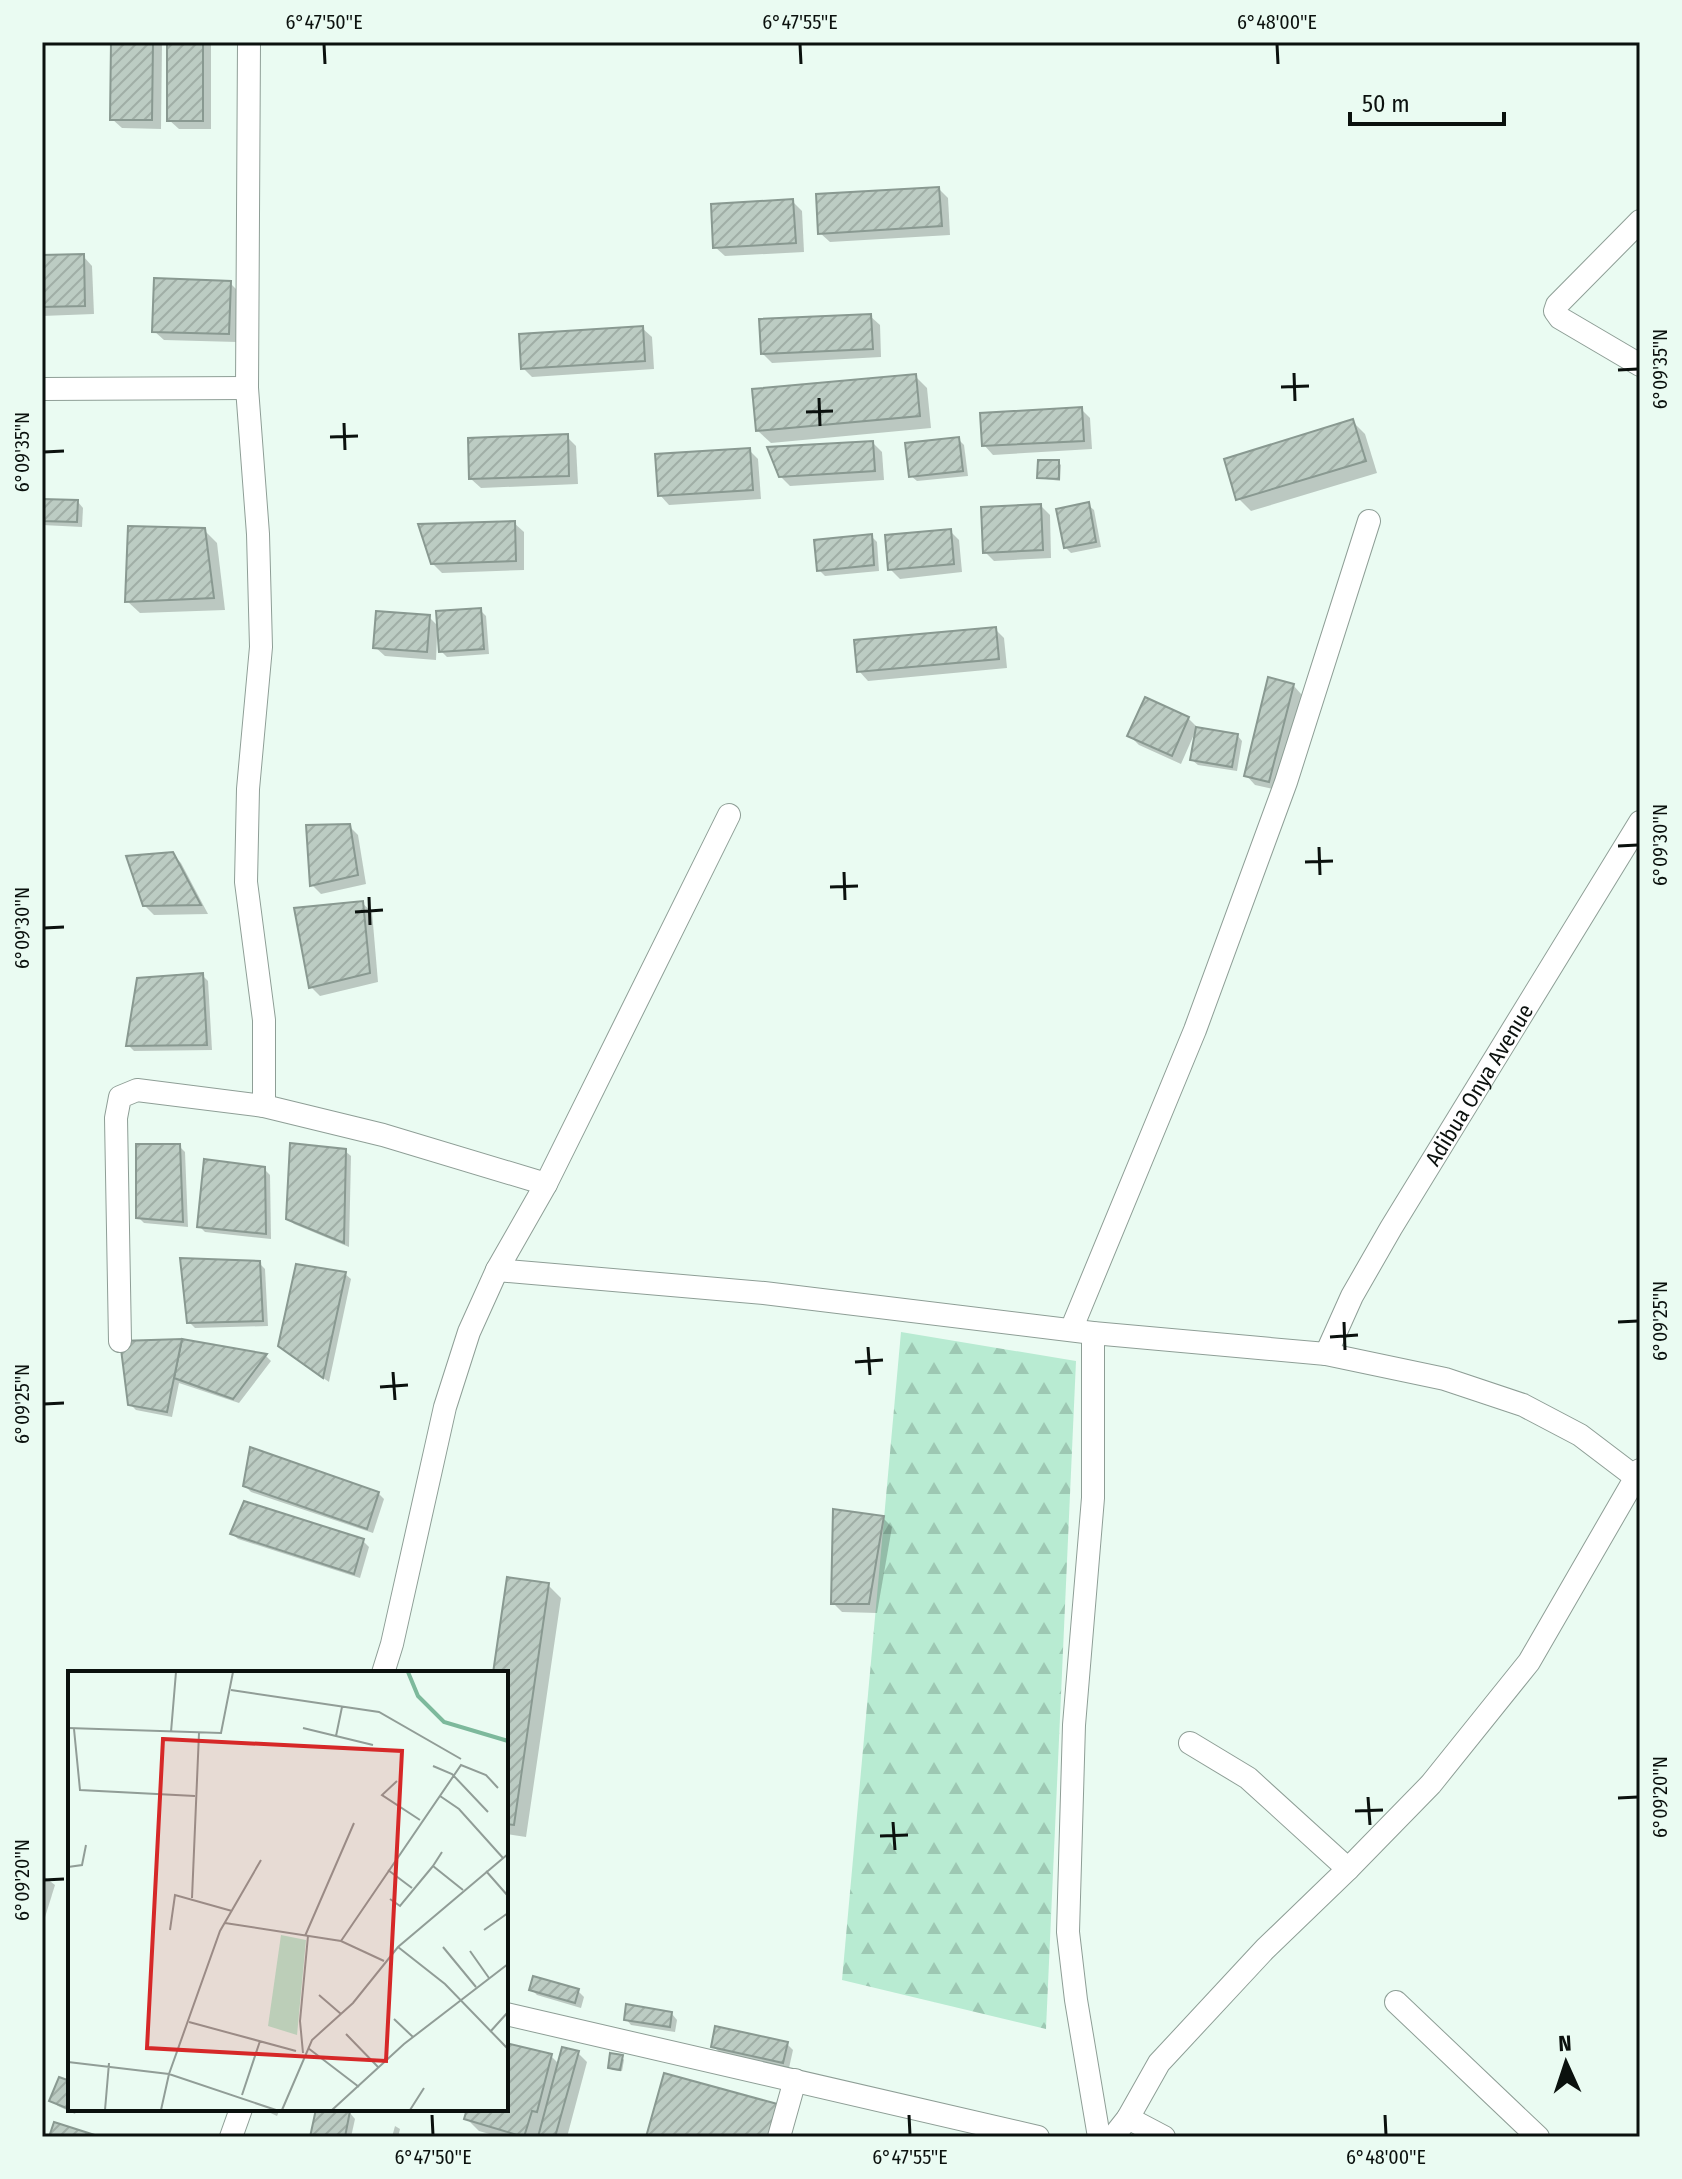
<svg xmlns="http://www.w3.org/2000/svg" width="1682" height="2179" viewBox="0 0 1682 2179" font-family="'Fira Sans Condensed',sans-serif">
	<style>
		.forest { fill: url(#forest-firs) }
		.shadow { fill: #0003 }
		.building { fill: url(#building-hatch); stroke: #899991; stroke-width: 2 }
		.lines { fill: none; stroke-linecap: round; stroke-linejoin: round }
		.minor-casing { stroke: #8e9e96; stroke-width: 24 }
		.minor { stroke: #fff; stroke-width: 22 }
		.ticks { fill: none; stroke: #0b110e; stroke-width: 3 }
		.labels { text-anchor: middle; stroke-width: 6; stroke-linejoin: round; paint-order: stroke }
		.street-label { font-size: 22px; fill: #0b110e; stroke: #eafbf2 }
		.inset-river { fill: none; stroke: #7db99c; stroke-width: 4 }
		.inset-road { fill: none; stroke: #919d97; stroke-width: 2 }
		.view { fill: #d62828; fill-opacity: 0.15; stroke: #d62828; stroke-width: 4 }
		.inset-edge { fill: none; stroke: #0b110e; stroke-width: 4 }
		.neatline { fill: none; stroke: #0b110e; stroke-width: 3 }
		.ticks-label { font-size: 20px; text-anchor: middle; fill: #0b110e }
	</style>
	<defs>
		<pattern id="forest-firs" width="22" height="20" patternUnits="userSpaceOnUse" patternTransform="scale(2)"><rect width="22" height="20" fill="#b8ebd2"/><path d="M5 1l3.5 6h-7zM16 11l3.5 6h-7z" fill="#9dc8b3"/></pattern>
		<pattern id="building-hatch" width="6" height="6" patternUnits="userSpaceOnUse" patternTransform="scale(2)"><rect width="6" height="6" fill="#bcccc3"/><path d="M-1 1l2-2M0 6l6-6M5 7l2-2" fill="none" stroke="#a0aea6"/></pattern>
	</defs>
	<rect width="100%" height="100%" fill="#eafbf2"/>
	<path class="forest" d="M901,1332L1076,1361L1046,2029L842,1980Z"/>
	<g class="shadow">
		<path d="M113,42H162L161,129L122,128L112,119Z"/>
		<path d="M169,42H211V129H179L169,120Z"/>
		<path d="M939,189L948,198L950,235L830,242L820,233Z"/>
		<path d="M792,201L802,211L804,252L725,256L715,247Z"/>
		<path d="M83,256L92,266L94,314L42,316V257Z"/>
		<path d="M230,283L239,292L237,342L164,340L154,331Z"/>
		<path d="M870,316L880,325L881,357L772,363L763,354Z"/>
		<path d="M642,328L652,337L654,369L532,377L523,368Z"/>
		<path d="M915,376L927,388L931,428L771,443L758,431Z"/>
		<path d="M1081,409L1090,418L1092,449L993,455L984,445Z"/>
		<path d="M1353,422L1365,434L1377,473L1251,511L1238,498Z"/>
		<path d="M567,437L576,446L578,484L481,488L471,479Z"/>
		<path d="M958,439L964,445L968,476L917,481L911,476Z"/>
		<path d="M873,443L882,452L884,480L790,486L780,476Z"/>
		<path d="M749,450L758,459L761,499L669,505L660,495Z"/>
		<path d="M1058,462L1061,465L1060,481L1039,478Z"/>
		<path d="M42,501L78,502L83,508L82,527L42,525Z"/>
		<path d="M1088,505L1094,510L1101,547L1071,553L1065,547Z"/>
		<path d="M1041,506L1050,515L1051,558L994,561L985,552Z"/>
		<path d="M514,523L524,532V570L442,573L432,563Z"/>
		<path d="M204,530L217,543L225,610L140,613L127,601Z"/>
		<path d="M950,531L959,540L962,572L900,579L890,569Z"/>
		<path d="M871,536L877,542L879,571L825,576L819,570Z"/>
		<path d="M480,610L486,616L489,654L447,657L441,651L440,636H437L436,660L385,656L375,647L429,617L439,627Z"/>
		<path d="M995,629L1004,638L1007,668L868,681L859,671Z"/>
		<path d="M1293,685L1302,695L1278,790L1255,785L1246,775Z"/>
		<path d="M1188,718L1197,727L1237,735L1242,741L1237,771L1198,765L1192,760L1196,730L1181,764L1139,745L1130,736Z"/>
		<path d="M349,826L358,835L366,884L321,894L312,885Z"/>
		<path d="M172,854L181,863L208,914L154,915L144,905Z"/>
		<path d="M362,903L372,912L378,982L320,996L311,987Z"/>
		<path d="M202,975L208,981L212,1050L134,1051L128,1045Z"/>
		<path d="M179,1146L185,1152L188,1227L144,1223L138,1217Z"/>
		<path d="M345,1151L351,1156L349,1247L294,1224L288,1218Z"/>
		<path d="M264,1169L270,1175L271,1239L205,1232L200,1227Z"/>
		<path d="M259,1263L265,1269L268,1326L195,1328L189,1322Z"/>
		<path d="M345,1274L351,1279L329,1382L286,1352Z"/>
		<path d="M182,1341L266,1356L271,1361L239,1403L179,1383L172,1417L136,1410L130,1404L122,1343Z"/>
		<path d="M245,1486L378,1493L384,1499L373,1533L251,1492Z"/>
		<path d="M883,1518L892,1527L877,1613L842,1612L833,1603Z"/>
		<path d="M232,1534L363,1541L369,1547L360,1578L238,1539Z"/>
		<path d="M548,1585L561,1598L526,1837L506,1834V1673H495Z"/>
		<path d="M42,1875L55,1885L42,1927Z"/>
		<path d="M532,1990L578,1991L584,1997L581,2008L537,1995Z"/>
		<path d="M672,2014L677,2020L675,2032L631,2025L626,2019Z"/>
		<path d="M787,2044L793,2050L789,2068L719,2052L713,2046Z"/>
		<path d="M506,2045L551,2056L560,2065L578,2053L587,2062L567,2137H500L479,2131L466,2118L469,2109H506Z"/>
		<path d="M622,2057L624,2060L622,2071L612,2070L610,2067Z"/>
		<path d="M60,2080L70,2083V2109H77L75,2114L58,2106L52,2101Z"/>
		<path d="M262,2109H280L277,2116Z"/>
		<path d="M318,2109L350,2113L355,2119L351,2137H312Z"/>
		<path d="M395,2126L400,2129L398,2137H392Z"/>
	</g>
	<g class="building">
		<path d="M111,42H153L152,120H110Z"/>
		<rect x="167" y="42" width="36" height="79"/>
		<path d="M939,187L942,226L818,234L816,194Z"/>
		<path d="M793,199L796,243L713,248L711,204Z"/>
		<path d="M84,254L85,306L42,307V255Z"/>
		<path d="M154,278L231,281L229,334L152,332Z"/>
		<path d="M871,314L873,349L761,354L759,319Z"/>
		<path d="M643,326L645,361L521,369L519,334Z"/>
		<path d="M916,374L920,416L756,431L752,389Z"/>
		<path d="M1082,407L1084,441L982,446L980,413Z"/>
		<path d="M1353,419L1366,461L1236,500L1224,459Z"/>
		<path d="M568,434L569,476L469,479L468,438Z"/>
		<path d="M959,437L963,471L909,477L905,443Z"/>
		<path d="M873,441L875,471L779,477L767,447Z"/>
		<path d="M750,448L753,490L658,496L655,454Z"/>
		<path d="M1038,460H1059V479L1037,478Z"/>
		<path d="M42,499L78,500L77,522L42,521Z"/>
		<path d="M1089,502L1096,542L1064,548L1056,509Z"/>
		<path d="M1041,504L1043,550L983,553L981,507Z"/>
		<path d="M515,521L516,561L431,564L418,524Z"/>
		<path d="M128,526L205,528L214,598L125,602Z"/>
		<path d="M951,529L954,564L888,570L885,535Z"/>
		<path d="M872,534L874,565L817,571L814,540Z"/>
		<path d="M481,608L484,649L439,652L436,611Z"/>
		<path d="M376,611L430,615L427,652L373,648Z"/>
		<path d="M996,627L999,659L857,672L854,640Z"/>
		<path d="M1268,677L1294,684L1269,782L1244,776Z"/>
		<path d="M1145,697L1189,717L1172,756L1127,736Z"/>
		<path d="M1196,727L1238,734L1232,767L1190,760Z"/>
		<path d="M350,824L358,875L310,886L306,825Z"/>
		<path d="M173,852L201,905L143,906L126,856Z"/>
		<path d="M363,901L370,973L309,988L294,908Z"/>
		<path d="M203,973L207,1045L126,1046L137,978Z"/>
		<path d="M290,1143L346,1149L344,1243L286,1219Z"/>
		<path d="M136,1144H180L183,1222L136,1218Z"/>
		<path d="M204,1159L265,1167L266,1234L197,1227Z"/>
		<path d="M180,1258L260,1261L263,1321L187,1323Z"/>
		<path d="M296,1264L346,1272L323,1378L278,1346Z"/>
		<path d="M182,1339L267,1354L233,1399L174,1378Z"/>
		<path d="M182,1339L167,1412L128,1405L120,1341Z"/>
		<path d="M250,1447L379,1492L367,1529L243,1486Z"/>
		<path d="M244,1501L364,1539L354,1574L230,1534Z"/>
		<path d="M833,1509L884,1516L869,1604H831Z"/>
		<path d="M507,1577L549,1583L514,1825L506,1824V1673H493Z"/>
		<path d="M533,1976L579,1989L575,2003L529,1990Z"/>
		<path d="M626,2004L672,2012L670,2027L624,2020Z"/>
		<path d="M715,2026L788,2042L783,2063L711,2047Z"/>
		<path d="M506,2043L552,2054L537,2112L532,2111L524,2137L464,2119L467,2109H506Z"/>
		<path d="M562,2047L579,2051L555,2137H538Z"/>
		<path d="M610,2053L623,2055L620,2070L608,2068Z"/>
		<path d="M664,2073L781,2105L772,2137H646Z"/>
		<path d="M59,2077L70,2081L69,2109L49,2101Z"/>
		<path d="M316,2109L350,2111L345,2137H310Z"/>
		<path d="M54,2122L101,2137H49Z"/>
	</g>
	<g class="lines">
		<defs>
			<g id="minor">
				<path d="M249,42L247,388L258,534L261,647L248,789L246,882L264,1020V1106"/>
				<path d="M1640,221L1557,305L1555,311L1560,318L1640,365"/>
				<path d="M42,389L247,388"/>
				<path d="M497,1270L764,1293L1093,1333L1326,1354L1445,1379L1523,1405L1580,1435L1634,1476"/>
				<path d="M1071,1330L1195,1030L1286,782L1369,521"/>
				<path d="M1093,1333V1498L1074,1725L1068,1932L1076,2000L1099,2137"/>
				<path d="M120,1341L116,1118L120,1097L137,1090L264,1106L383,1135L546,1184"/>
				<path id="s1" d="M1326,1354L1352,1296L1391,1228L1640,822"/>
				<path d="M383,1673L392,1644L445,1407L469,1332L497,1270L546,1184L729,815"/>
				<path d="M1190,1743L1248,1778L1348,1869"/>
				<path d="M1396,2002L1538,2137"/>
				<path d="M506,2014L1038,2137"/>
				<path d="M1128,2118L1164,2137"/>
				<path d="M231,2137L241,2109"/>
				<path d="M779,2137L795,2080"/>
				<path d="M1113,2137L1128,2118L1159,2063L1265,1949L1348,1869L1431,1784L1529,1662L1640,1470"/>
			</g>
		</defs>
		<use href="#minor" class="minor-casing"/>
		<use href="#minor" class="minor"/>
	</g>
	<path class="ticks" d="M324,44L325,64M800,44L801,64M1277,44L1278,64M1618,370L1638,369M1294,373L1295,401M1281,387L1309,386M819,398L820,426M806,412L833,411M344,423L345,450M330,437L358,436M44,452L64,451M1618,846L1638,845M1319,847L1320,875M1305,862L1333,861M844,872L845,900M830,887L858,886M369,897L370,925M355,912L383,910M44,928L64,927M1344,1322L1345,1350M1618,1322L1638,1321M1330,1337L1358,1335M868,1347L870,1375M855,1362L883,1360M393,1372L395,1400M380,1387L408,1385M44,1404L64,1403M1368,1797L1370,1825M1618,1798L1638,1797M1355,1811L1383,1810M893,1822L895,1850M880,1836L908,1835M44,1880L64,1879M432,2115L433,2135M909,2115L910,2135M1385,2115L1386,2135"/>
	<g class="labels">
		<g class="street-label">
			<text dy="8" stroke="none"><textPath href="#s1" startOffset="310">Adibua Onya Avenue</textPath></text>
		</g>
	</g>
	<g transform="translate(68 1671)">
		<rect width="440" height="440" fill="#eafbf2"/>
		<path d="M213,264L238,269L229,364L200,355Z" fill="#b8ebd2"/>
		<path class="inset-river" d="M340,1L350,25L376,51L440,70"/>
		<path class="inset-road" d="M163,19L311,41L393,88M0,57L153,62L165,1M235,57L305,74M6,58L12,119L127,125M103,61L108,1M268,65L274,36M365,95L384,103L420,141M329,110L314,124L352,149M372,125L391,138L435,187M374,181L365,195L395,219M0,196L14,194L18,174M320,199L344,217M418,200L440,225M124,227L131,62M322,228L332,235L365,195M157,252L273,270L316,290M102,259L107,224L164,240M416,259L440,242M237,265L286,152M273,270L393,94L418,104L430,117M330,276L377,313L440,378M375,276L408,316M402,280L421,307M251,324L273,343M326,348L345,366M121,351L228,380M422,361L440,341M278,363L311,397M240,377L291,416M235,382L232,350L240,265M0,391L101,403L208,439M174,424L192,370M37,439L41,392M93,439L101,403L152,260L193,189M214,439L244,369L285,332L330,276L440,183M264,439L336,373L440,293M342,439L356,417"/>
		<path class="view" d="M95,68L334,80L318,390L79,377Z"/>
		<rect width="440" height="440" class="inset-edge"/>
	</g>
	<rect width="1682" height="2179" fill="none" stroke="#eafbf2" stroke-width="88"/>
	<g transform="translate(1566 2063) rotate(357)" stroke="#eafbf2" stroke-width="6" paint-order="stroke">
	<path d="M0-6L14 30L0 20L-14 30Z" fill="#0b110e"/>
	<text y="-12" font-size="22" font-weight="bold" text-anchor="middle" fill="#0b110e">N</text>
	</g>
	<path d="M1350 112v12h154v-12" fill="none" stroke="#0b110e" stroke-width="4"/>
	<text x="1362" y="112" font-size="24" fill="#0b110e" stroke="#eafbf2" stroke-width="6" paint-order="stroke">50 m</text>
	<rect x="44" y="44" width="1594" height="2091" class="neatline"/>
	<g class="ticks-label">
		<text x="324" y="29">6°47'50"E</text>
		<text x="800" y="29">6°47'55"E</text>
		<text x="1277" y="29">6°48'00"E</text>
		<text transform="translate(1660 369) rotate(-90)" y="7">6°09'35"N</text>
		<text transform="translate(22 452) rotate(-90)" y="7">6°09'35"N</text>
		<text transform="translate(1660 845) rotate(-90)" y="7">6°09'30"N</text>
		<text transform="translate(22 928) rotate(-90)" y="7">6°09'30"N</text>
		<text transform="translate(1660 1321) rotate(-90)" y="7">6°09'25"N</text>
		<text transform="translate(22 1404) rotate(-90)" y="7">6°09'25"N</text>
		<text transform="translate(1660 1797) rotate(-90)" y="7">6°09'20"N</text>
		<text transform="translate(22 1880) rotate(-90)" y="7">6°09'20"N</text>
		<text x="433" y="2164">6°47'50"E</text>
		<text x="910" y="2164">6°47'55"E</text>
		<text x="1386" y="2164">6°48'00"E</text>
	</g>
</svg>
